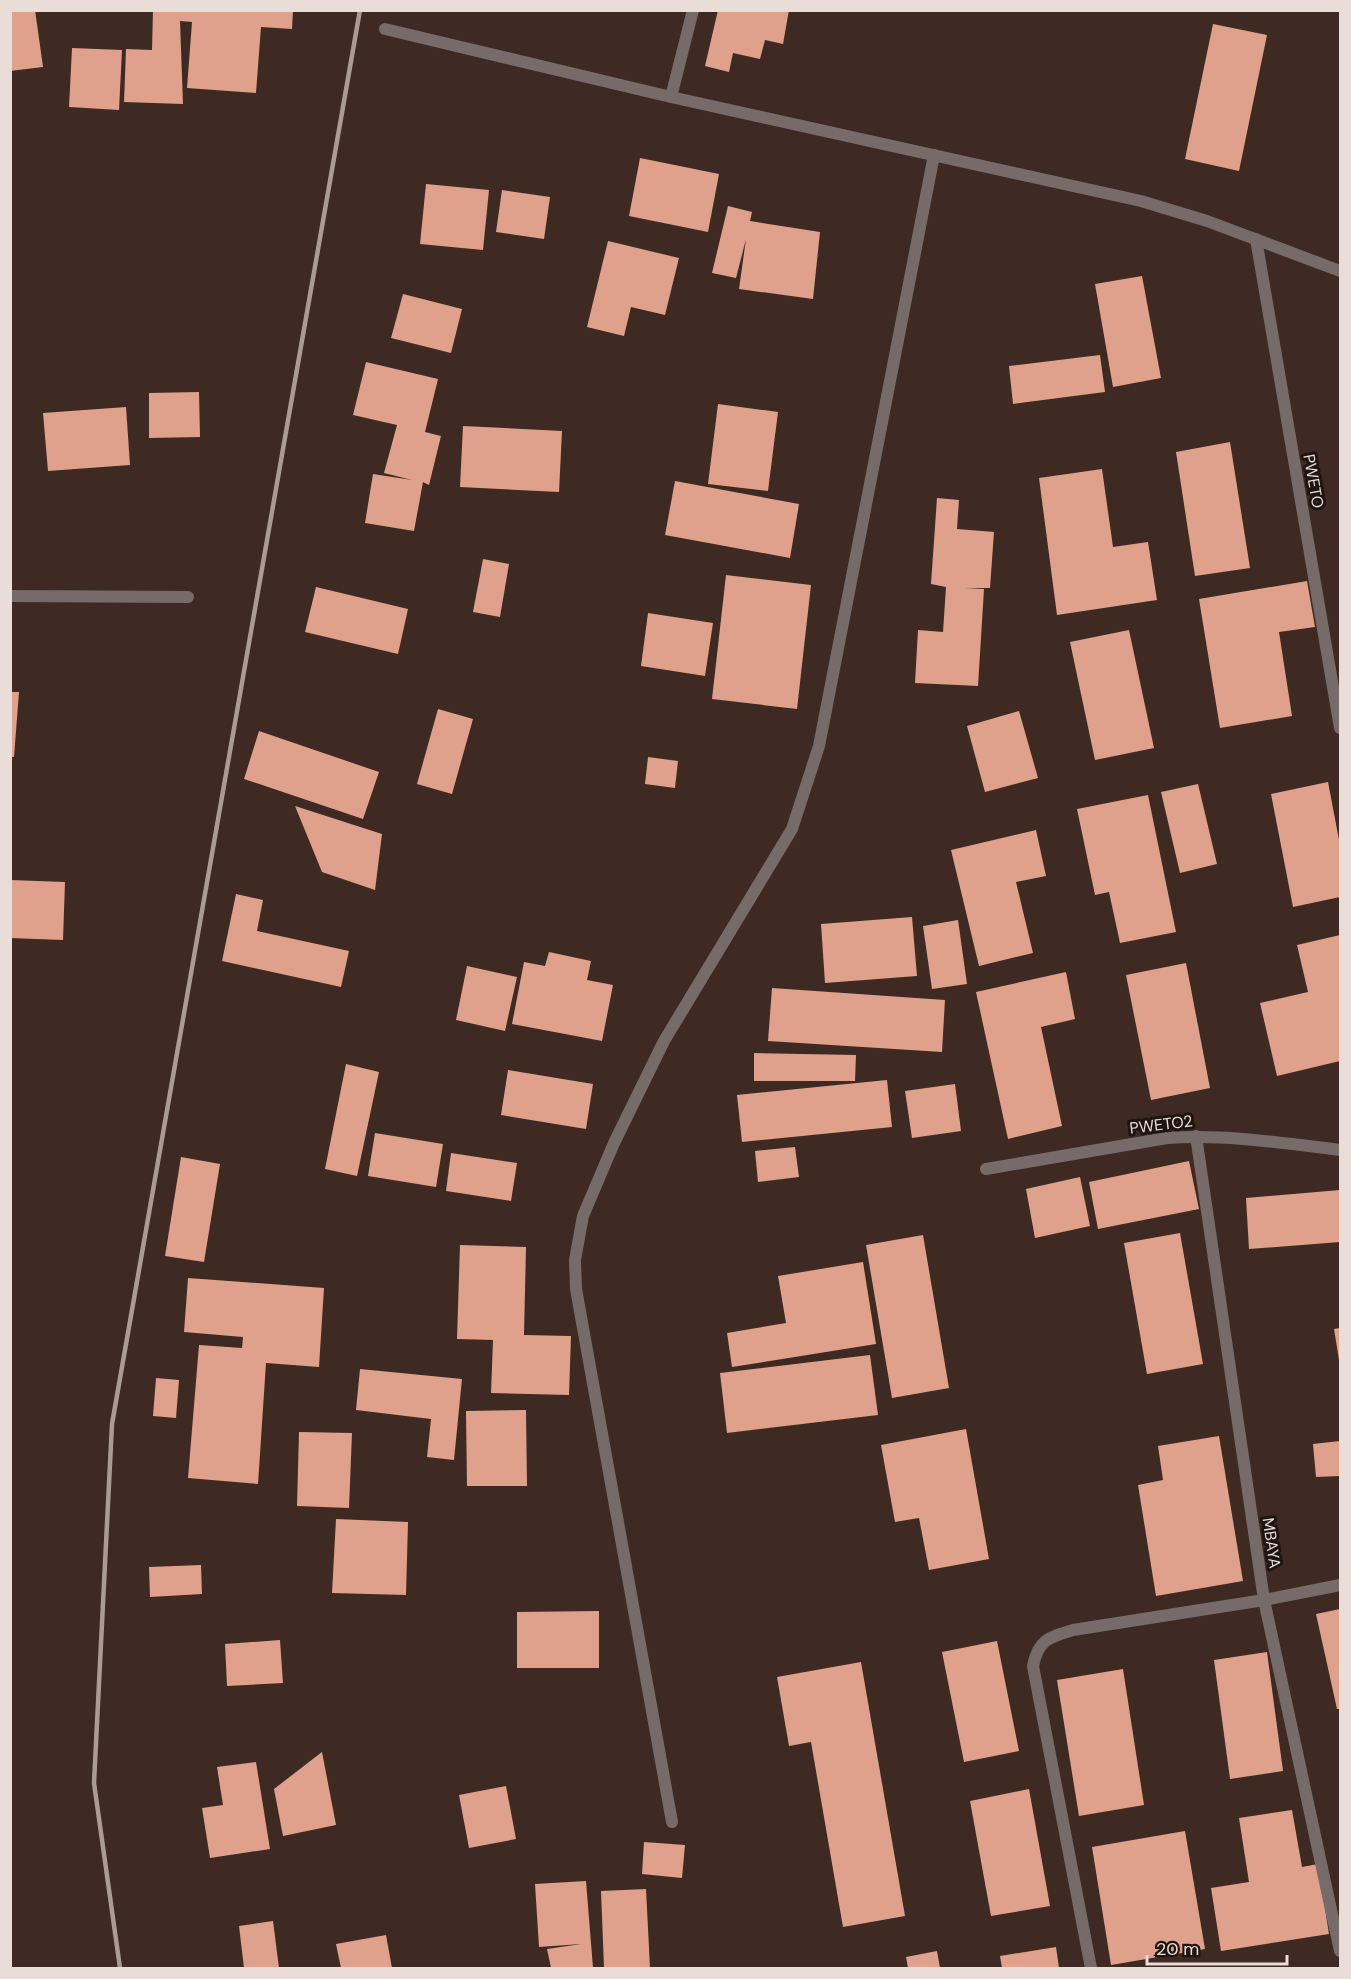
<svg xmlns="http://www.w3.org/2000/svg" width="1351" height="1979" viewBox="0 0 1351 1979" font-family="'DM Sans',sans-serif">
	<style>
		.building { fill: #dfa18b }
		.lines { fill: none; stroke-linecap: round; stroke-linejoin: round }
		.minor { stroke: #766b69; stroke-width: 12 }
		.rail { stroke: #ab9b94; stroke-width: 4.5 }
		.labels { text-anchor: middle; stroke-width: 6; stroke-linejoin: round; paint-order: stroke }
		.street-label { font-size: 16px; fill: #eadcd7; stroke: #1e1511 }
	</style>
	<rect width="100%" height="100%" fill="#3e2a22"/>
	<g class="building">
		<path d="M10,10H35L43,67L10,71Z"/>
		<path d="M153,10H293L292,29L261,27L256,93L187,88L192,22L180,21L183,104L124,102L126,49L152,50Z"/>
		<path d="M718,10H789L783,44L765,40L760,59L733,53L729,72L705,66Z"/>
		<path d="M1213,24L1267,35L1239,171L1185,159Z"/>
		<path d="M72,48L122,50L119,110L69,107Z"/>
		<path d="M640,158L719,174L708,232L629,216Z"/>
		<path d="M426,184L489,190L483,250L420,244Z"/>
		<path d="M502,190L550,197L544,239L496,232Z"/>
		<path d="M728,206L752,212L750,221L820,232L813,299L739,289L746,239L736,278L712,273Z"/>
		<path d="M608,241L679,258L665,315L631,307L624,336L587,327Z"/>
		<path d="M1142,276L1161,378L1113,387L1095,284Z"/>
		<path d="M403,294L462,309L451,353L391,338Z"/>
		<path d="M1100,355L1105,392L1013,404L1009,366Z"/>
		<path d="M366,362L438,379L425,432L441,436L429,485L423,482L414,531L365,523L373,474L412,480L384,473L397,425L353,415Z"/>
		<path d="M199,392L200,437L149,438V393Z"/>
		<path d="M718,404L778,412L768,491L708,484Z"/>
		<path d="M126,407L130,465L48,471L43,413Z"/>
		<path d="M463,426L562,431L559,492L460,487Z"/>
		<path d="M1230,442L1250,568L1195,576L1176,452Z"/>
		<path d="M1102,469L1113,547L1148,542L1157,600L1057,615L1039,478Z"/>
		<path d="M675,481L799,504L790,558L665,535Z"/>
		<path d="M937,498L959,500L957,529L994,532L990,588H965L984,589L978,686L915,683L918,630L943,632L946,587L931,584Z"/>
		<path d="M483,559L509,564L500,617L473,612Z"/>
		<path d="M726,575L811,585L797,709L712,699Z"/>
		<path d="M1307,581L1315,627L1279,632L1292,716L1220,728L1199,599Z"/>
		<path d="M316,587L408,609L398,654L305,632Z"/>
		<path d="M648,613L713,623L705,676L641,666Z"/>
		<path d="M1129,630L1154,748L1095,760L1070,642Z"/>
		<path d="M10,692H19L14,757H10Z"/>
		<path d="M438,709L473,719L452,794L417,784Z"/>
		<path d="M1019,711L1038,778L985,792L967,726Z"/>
		<path d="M259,731L379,772L363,819L244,779Z"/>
		<path d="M648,757L678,761L675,788L645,784Z"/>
		<path d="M1328,782L1340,845V897L1293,907L1271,794Z"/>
		<path d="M1198,784L1217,864L1180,873L1161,792Z"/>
		<path d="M1148,795L1176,932L1120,943L1109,892L1095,895L1077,809Z"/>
		<path d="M295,806L382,834L375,890L322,872Z"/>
		<path d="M1036,830L1046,876L1016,882L1033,953L979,966L951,850Z"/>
		<path d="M10,880L65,882L63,940L10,938Z"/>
		<path d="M236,894L263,900L257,931L349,951L341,987L222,961Z"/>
		<path d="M912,917L917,976L825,983L821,924Z"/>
		<path d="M958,920L967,984L932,989L923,926Z"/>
		<path d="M1340,935V1061L1277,1076L1260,1003L1308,992L1297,945Z"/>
		<path d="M549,952L591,961L587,980L613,985L602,1041L512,1024L524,962L545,966Z"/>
		<path d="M1186,963L1210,1088L1151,1100L1126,975Z"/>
		<path d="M467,966L517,977L505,1031L456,1020Z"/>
		<path d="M1066,972L1075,1019L1041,1027L1062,1126L1008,1139L976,992Z"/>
		<path d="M772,988L945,1000L942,1052L768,1041Z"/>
		<path d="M754,1053L856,1055L855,1081H754Z"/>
		<path d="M346,1064L379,1072L357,1176L325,1169Z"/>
		<path d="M508,1070L593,1084L586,1129L501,1115Z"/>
		<path d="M887,1080L892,1127L742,1142L737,1095Z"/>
		<path d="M955,1084L961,1131L912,1138L905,1091Z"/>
		<path d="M375,1133L443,1144L436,1187L368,1176Z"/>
		<path d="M795,1147L799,1177L758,1182L755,1151Z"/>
		<path d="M451,1153L517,1163L511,1201L446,1191Z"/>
		<path d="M181,1157L220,1164L204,1262L165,1256Z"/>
		<path d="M1189,1161L1199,1209L1098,1229L1089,1182Z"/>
		<path d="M1080,1177L1090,1226L1035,1238L1026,1189Z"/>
		<path d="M1340,1190V1242L1249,1249L1246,1198Z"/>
		<path d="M1180,1233L1203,1364L1147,1374L1124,1243Z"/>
		<path d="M923,1235L949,1388L892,1398L866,1245Z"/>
		<path d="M460,1245L526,1247L524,1335L571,1336L569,1395L491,1393L493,1340L457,1339Z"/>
		<path d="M863,1262L876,1344L732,1367L727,1333L786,1323L778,1276Z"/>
		<path d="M188,1278L324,1288L319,1367L266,1363L258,1484L188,1478L199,1345L242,1348L243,1337L184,1332Z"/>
		<path d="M1340,1328V1360H1339L1334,1329Z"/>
		<path d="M870,1355L878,1415L727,1433L720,1373Z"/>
		<path d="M360,1369L462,1379L454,1460L427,1457L431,1419L356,1410Z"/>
		<path d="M156,1378L179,1380L176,1418L153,1416Z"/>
		<path d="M526,1410L527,1486H467L466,1411Z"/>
		<path d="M966,1429L989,1559L929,1570L919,1518L895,1522L881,1445Z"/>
		<path d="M299,1432L352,1433L349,1508L297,1506Z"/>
		<path d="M1219,1436L1243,1581L1156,1596L1138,1485L1163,1480L1158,1446Z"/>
		<path d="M1340,1441V1476L1316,1477L1313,1444Z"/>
		<path d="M336,1519L408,1522L406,1595L332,1593Z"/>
		<path d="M201,1565L202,1594L150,1597L149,1567Z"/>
		<path d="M1340,1609V1709H1337L1316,1614Z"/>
		<path d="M599,1611V1668H517V1612Z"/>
		<path d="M280,1640L283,1683L227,1686L225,1644Z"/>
		<path d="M997,1641L1019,1751L964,1762L942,1652Z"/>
		<path d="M1267,1652L1283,1771L1230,1779L1214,1660Z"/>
		<path d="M861,1662L905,1916L843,1927L811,1742L789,1746L777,1677Z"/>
		<path d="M1123,1669L1144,1805L1079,1816L1057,1680Z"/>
		<path d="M322,1752L336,1825L283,1836L274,1789Z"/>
		<path d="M256,1762L270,1849L210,1858L202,1808L223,1805L217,1767Z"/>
		<path d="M506,1786L516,1839L469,1848L459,1795Z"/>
		<path d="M1029,1789L1050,1906L991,1916L970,1801Z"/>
		<path d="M1292,1810L1302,1867L1318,1864L1329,1934L1221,1951L1211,1888L1249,1882L1239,1818Z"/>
		<path d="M1185,1831L1205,1949L1111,1965L1092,1847Z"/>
		<path d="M644,1842L685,1845L682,1878L642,1874Z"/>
		<path d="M586,1881L593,1968H551L547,1949L581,1944L539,1947L535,1884Z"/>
		<path d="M646,1889L650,1968H604L601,1891Z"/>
		<path d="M273,1921L279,1968H244L239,1926Z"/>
		<path d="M386,1935L392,1968H341L336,1944Z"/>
		<path d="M1056,1947L1059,1968H1002L1000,1956Z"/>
		<path d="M937,1951L940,1968H908L906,1957Z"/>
	</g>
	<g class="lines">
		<g class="minor">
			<path d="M385,29L671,97L1141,201L1207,221L1340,271"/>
			<path d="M671,97L693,10"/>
			<path d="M1256,239L1340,728"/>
			<path d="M10,596L188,597"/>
			<path d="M1196,1136L1264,1600L1340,1951"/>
			<path d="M986,1169L1167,1138C1225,1134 1283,1143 1340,1150"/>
			<path d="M672,1822L576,1289L575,1260L583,1216L614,1143L664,1041L792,829L819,746L934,155"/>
			<path d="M1091,1968L1033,1666C1038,1640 1049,1637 1073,1630L1264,1600L1340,1585"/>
		</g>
		<path class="rail" d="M120,1968L94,1783L112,1424L360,10"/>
	</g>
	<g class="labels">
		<g class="street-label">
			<text transform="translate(1314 481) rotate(80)" y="6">PWETO</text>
			<text transform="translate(1161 1124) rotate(-7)" y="6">PWETO2</text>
			<text transform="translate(1272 1543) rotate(82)" y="6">MBAYA</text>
		</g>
	</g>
	<rect width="1351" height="1979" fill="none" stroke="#eadcd7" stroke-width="24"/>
	<path d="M1147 1955v9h140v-9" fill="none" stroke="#eadcd7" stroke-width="3"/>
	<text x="1156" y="1955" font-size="18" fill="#eadcd7" stroke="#1e1511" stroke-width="4.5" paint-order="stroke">20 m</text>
</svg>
